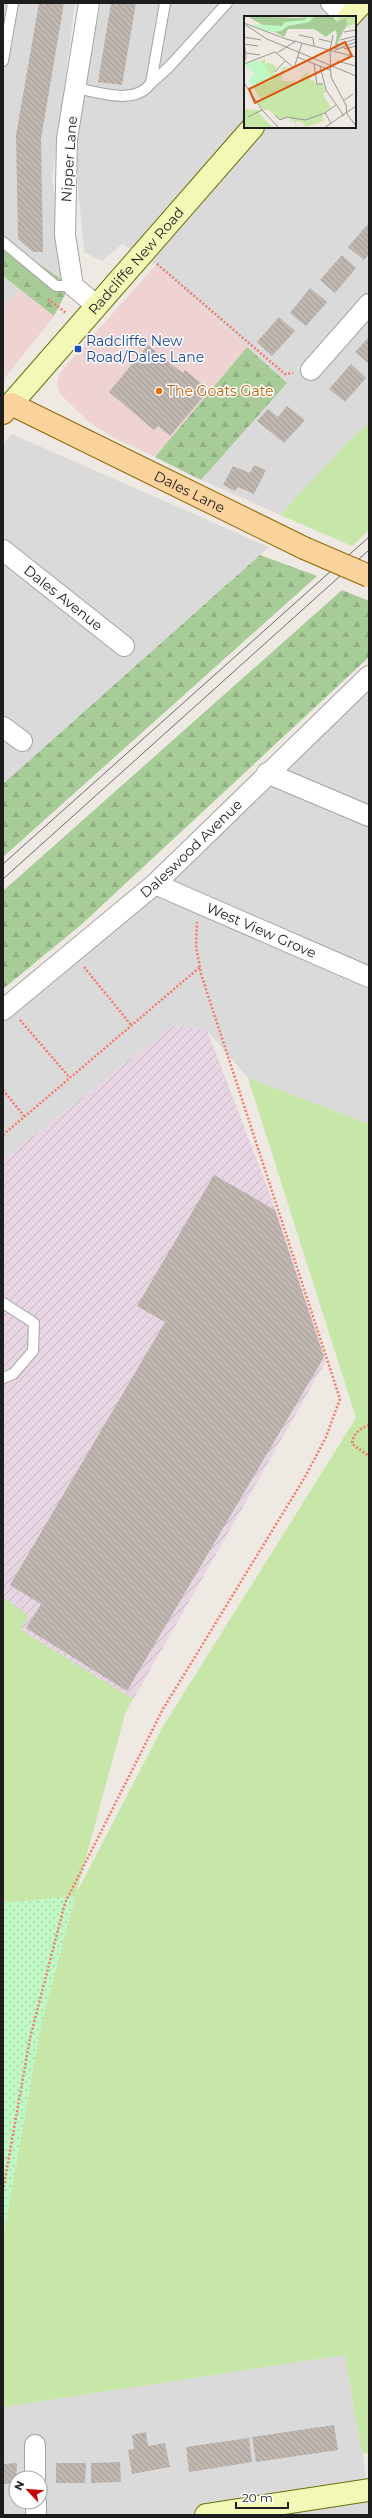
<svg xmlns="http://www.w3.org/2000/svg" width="372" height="2518" viewBox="0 0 372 2518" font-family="Montserrat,sans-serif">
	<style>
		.residential { fill: #dbdada; fill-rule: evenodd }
		.commercial { fill: #efd3d2 }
		.industrial { fill: url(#industrial-furrows) }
		.grass { fill: #c7e7a9 }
		.forest { fill: url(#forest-firs) }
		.park { fill: url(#park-dots) }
		.building { fill: url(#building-back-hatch) }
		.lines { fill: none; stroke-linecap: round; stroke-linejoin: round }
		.lane-casing { stroke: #a4a4a4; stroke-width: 12 }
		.street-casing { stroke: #a4a4a4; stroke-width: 22 }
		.secondary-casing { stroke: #657107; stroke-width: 24 }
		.primary-casing { stroke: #926403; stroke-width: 24 }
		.path { stroke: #f67a6b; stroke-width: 2.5; stroke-dasharray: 2 2; stroke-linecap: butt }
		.lane { stroke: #fff; stroke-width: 10 }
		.street { stroke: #fff; stroke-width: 20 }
		.secondary { stroke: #f4f8b7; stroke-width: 22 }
		.primary { stroke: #fad29c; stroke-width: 22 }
		.tram { stroke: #6b6b6b; stroke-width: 1 }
		.primary-bridge-casing { stroke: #926403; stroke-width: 24; stroke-linecap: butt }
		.primary-bridge { stroke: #fad29c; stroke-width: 22 }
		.transit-dot { fill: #1a4fb4; stroke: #fff; stroke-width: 1.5 }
		.food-dot { fill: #e8710a; stroke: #fff; stroke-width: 1.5 }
		.labels { text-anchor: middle; stroke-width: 3; stroke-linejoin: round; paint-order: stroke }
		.street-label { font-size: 14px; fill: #1d1d1d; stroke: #fff }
		.transit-label { font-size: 14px; fill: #164399; stroke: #fff; text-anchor: start }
		.food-label { font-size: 14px; fill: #c56008; stroke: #fff; text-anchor: start }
		.inset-road { fill: none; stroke: #9a9894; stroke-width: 1 }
		.view { fill: #de560d; fill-opacity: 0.15; stroke: #de560d; stroke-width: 2 }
		.inset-edge { fill: none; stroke: #1d1d1d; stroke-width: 2 }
	</style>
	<defs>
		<pattern id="industrial-furrows" width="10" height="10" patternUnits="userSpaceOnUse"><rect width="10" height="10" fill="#e7d5e3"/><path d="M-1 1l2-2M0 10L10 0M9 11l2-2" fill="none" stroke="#c6b6c2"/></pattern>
		<pattern id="forest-firs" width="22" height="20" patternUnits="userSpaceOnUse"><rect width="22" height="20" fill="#a7cc98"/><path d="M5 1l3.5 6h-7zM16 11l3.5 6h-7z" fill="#8faf83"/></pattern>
		<pattern id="park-dots" width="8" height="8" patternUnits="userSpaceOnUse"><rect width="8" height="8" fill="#c0f8c5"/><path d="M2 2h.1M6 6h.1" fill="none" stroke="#a5d4a9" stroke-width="1.8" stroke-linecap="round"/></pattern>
		<pattern id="building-back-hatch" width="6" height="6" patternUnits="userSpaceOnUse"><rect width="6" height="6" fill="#beb6af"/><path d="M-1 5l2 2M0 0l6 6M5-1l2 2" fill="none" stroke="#a39c96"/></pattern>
	</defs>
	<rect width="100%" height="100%" fill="#eeeae3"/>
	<g class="residential">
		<path d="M3,3H75L52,179L70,285L3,238Z"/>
		<path d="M101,3H369V423L347,443L280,515L201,480L287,383L156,265L122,244L102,261L84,252L74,143ZM245,17H355V127H245Z"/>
		<path d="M3,277L20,289L3,308Z"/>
		<path d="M12,434L269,547L3,784V444Z"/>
		<path d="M369,690V1124L248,1078L207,1030L174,1025L3,1160V1021L146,904Z"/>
		<path d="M345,2355L369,2493V2515H3V2407ZM16,2478H40V2502H16Z"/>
	</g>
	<g class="commercial">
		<path d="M156,265L247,347L155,457L114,438L89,422L60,394L57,384L59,375L64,368Z"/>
		<path d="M20,289L54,316L3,380V308Z"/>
	</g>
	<path class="industrial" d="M174,1025L207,1030L276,1210L326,1361L125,1714L75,1896L3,1903V1160Z"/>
	<g class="grass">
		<path d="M369,423V530L352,546L280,515L347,443Z"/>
		<path d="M248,1078L369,1124V2453L362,2454L345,2355L3,2407V2237L41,2025L75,1897L3,1903V1597L28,1615L21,1630L133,1699L125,1714L76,1894L162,1728L356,1418Z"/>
	</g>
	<g class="forest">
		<path d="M3,239L70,285L54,316L3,276Z"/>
		<path d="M247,347L287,383L201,480L155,457Z"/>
		<path d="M260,555L317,576L3,857V784Z"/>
		<path d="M342,590L369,601V657L82,924L3,989V891Z"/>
	</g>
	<path class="park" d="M75,1896L41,2025L3,2237V1903Z"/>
	<g class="building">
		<path d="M39,3H64L41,139L43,252H33L18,239L16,135Z"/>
		<path d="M111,3H136L122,85L98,82Z"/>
		<path d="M369,223V254L364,260L348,247Z"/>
		<path d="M342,255L356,268L335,293L320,280Z"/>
		<path d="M310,288L327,302L306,326L290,313Z"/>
		<path d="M279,317L295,331L272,356L257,342Z"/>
		<path d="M369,337V364L355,352Z"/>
		<path d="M148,345L172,365L183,373L185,370L209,390L170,436L158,426L154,430L109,392Z"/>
		<path d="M351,364L366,378L345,402L329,389Z"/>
		<path d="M287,406L305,420L284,443L257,421L268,409L278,417Z"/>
		<path d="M254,465L266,470L254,494L238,487L235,491L223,485L233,466L250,473Z"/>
		<path d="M214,1175L275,1210L324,1357L127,1691L26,1628L41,1604L10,1585L165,1322L137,1306Z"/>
		<path d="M334,2425L338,2450L256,2462L252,2437Z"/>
		<path d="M146,2432L148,2446L165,2443L170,2467L132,2474L128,2450L134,2449L132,2435Z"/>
		<path d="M249,2438L252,2462L189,2472L186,2447Z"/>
		<path d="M120,2462L121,2482L91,2483V2463Z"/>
		<path d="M17,2463L16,2483L3,2484V2464Z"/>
		<path d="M56,2463H86L85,2483H56Z"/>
	</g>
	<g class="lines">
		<defs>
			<g id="lane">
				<path d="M3,61L13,3"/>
				<path d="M151,83L169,67L227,3"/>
				<path d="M76,88C99,92 135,106 151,83L165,3"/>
				<path d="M3,242L56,286H73"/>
				<path d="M3,1303L34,1323L33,1351L13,1374L3,1378"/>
			</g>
			<g id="street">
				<path d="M89,3L67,139L65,235L73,286L96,305"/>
				<path d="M331,3L346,17"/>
				<path d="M311,370L369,304"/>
				<path id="s1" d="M3,550L124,646"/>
				<path d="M3,727L22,741"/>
				<path d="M267,773L369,816"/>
				<path id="s2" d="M155,884L369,977"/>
				<path id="s3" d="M3,1010L155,884L369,676"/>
				<path d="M35,2445V2478"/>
				<path d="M36,2502V2515"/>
			</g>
			<g id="secondary">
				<path d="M349,17L362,3"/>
				<path id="s4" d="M11,404L253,127"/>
				<path d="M206,2515L369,2490"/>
			</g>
			<g id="primary">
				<path id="s5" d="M3,413L11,404L304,548"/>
			</g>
		</defs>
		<use href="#lane" class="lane-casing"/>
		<use href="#street" class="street-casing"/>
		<use href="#secondary" class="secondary-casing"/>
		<use href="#primary" class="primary-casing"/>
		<g class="path">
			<path d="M157,264L285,374L293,373"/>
			<path d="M48,299L66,313"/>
			<path d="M84,967L132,1026"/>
			<path d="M20,1020L70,1078"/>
			<path d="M3,1090L24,1116"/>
			<path d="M3,1135L200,967"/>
			<path d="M369,1425C359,1429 353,1434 352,1444L369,1456"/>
			<path d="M3,2191L30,2038L65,1903L163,1709L305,1477L326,1437L340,1399L201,974L196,946L197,922"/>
		</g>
		<use href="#lane" class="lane"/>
		<use href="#street" class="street"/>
		<use href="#secondary" class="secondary"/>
		<use href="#primary" class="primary"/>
		<g class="tram">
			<path d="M3,864L369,537"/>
			<path d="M3,879L369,550"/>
		</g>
		<defs>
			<path id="primary-bridge" d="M304,548L369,576"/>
		</defs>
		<use href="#primary-bridge" class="primary-bridge-casing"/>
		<use href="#primary-bridge" class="primary-bridge"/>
	</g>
	<rect class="transit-dot" x="74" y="345" width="8" height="8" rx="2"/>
	<circle class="food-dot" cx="159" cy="391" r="4"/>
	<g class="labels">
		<g class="street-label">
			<text transform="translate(69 159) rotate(-86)" y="5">Nipper Lane</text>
			<text dy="5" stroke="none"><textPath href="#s4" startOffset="190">Radcliffe New Road</textPath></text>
			<text dy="5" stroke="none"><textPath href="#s5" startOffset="211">Dales Lane</textPath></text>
			<text dy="5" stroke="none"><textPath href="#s1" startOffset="77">Dales Avenue</textPath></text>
			<text dy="5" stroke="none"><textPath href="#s3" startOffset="248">Daleswood Avenue</textPath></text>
			<text dy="5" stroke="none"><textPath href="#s2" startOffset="116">West View Grove</textPath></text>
		</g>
		<g class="transit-label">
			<text x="86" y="346">Radcliffe New<tspan x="86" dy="16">Road/Dales Lane</tspan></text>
		</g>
		<g class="food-label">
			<text x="167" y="396">The Goats Gate</text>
		</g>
	</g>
	<g transform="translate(244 16)">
		<rect width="112" height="112" fill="#eeeae3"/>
		<path d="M95,0H111L112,7L99,13L92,5ZM21,42L22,49L24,46L33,51L29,58L36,57L39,51H47L40,53L38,63L32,64L53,66L64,55L67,65L70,64L73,68H79L82,76L79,78L87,92L78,99L80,105L58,112L61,109L57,106L52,105L53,110L48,104L46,107V102L36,104L25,94H19L14,86L17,83L8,70L30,64L19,48L15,45H19ZM0,93L16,94L15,97L29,112H0Z" fill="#c7e7a9"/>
		<path d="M3,0L50,2L88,0L93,6L102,2L103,8L90,34L93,18L91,14L82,21L70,13H44L40,21Z" fill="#a7cc98"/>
		<path d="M63,0H71L65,6L44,10L37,15L24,16L7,8L38,10L40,6L61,4ZM12,44L20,48L30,64L8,70L4,64L10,58L1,49Z" fill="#c0f8c5"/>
		<path class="inset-road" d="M0,7L42,23L112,41M0,8L23,23L112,60M100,16L112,14M55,19L69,22L70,30M0,21L17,24M75,23L87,26M96,24L112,20M0,25L2,40L0,47M0,28L14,30M99,30L101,33L112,30M86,34L89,19M86,34L87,61L102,89L103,98M91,34L112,26M92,34V29L112,23M2,37L16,39M33,37L52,25M53,41L86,54M93,45L112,50M0,48L31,36L50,52L58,27M70,48L73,68H79M76,50L82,74L100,100M31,56L41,45M0,67L18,94L35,112M99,85L109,78M103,98L112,110M31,99L36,104L43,101L61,104L81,97M4,101L18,94M87,107L81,97L92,89M80,112L112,90"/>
		<path class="view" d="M101,26L108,40L11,87L5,73Z"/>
		<rect width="112" height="112" class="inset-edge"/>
	</g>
	<rect width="372" height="2518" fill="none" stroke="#1d1d1d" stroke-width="8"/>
	<g transform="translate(28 2490) rotate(296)"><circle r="19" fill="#ffffff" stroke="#a5a5a5"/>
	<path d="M0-3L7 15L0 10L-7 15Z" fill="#c50504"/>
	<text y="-6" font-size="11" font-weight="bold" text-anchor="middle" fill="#1d1d1d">N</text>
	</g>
	<path d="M236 2502v6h52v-6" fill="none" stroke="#1d1d1d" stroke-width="2"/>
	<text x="242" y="2502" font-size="12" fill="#1d1d1d" stroke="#ffffff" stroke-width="3" paint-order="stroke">20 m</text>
</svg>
